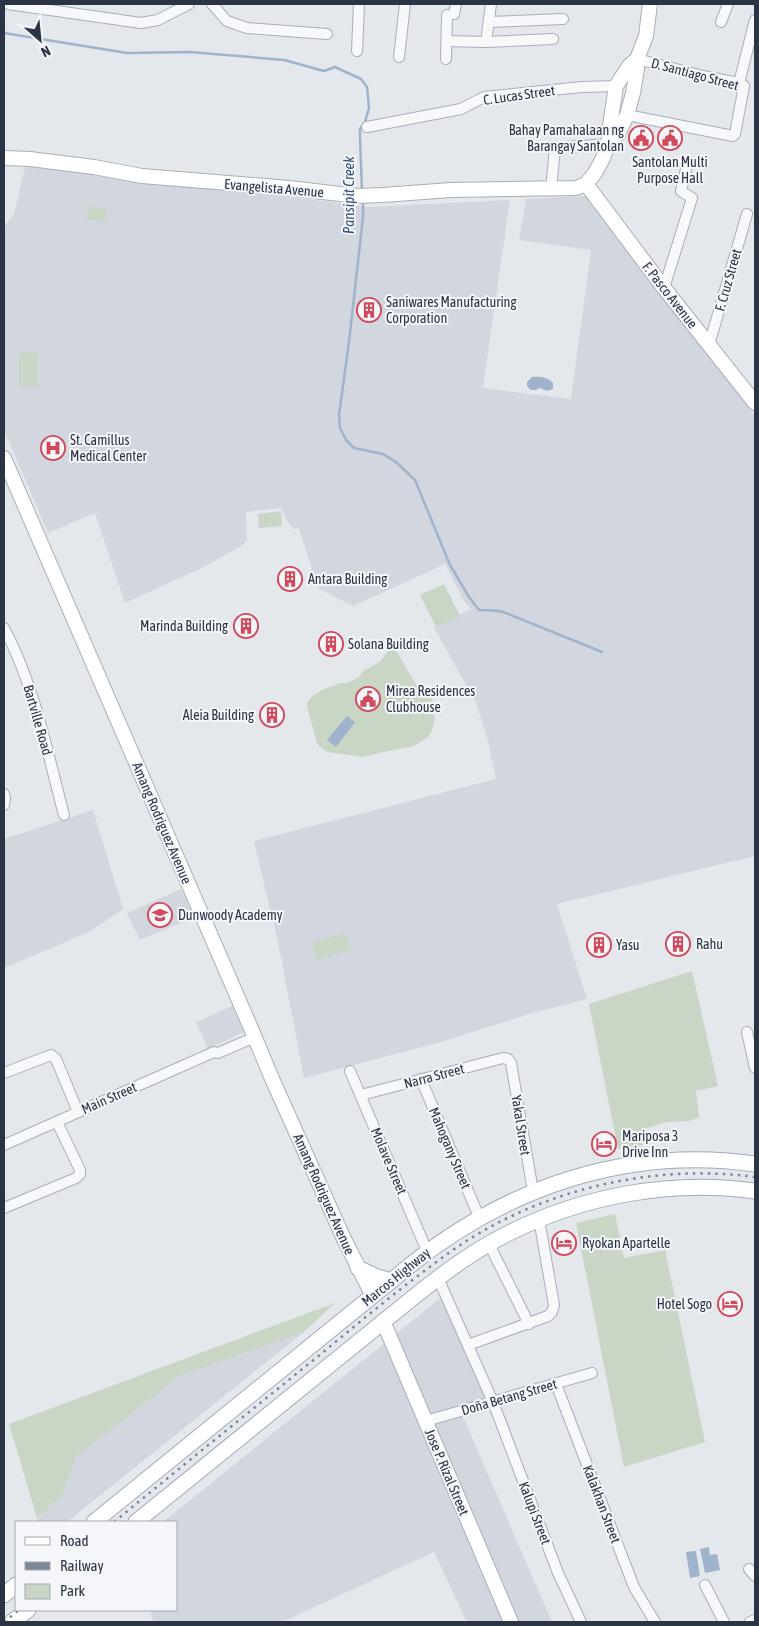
<svg xmlns="http://www.w3.org/2000/svg" width="759" height="1626" viewBox="0 0 759 1626" font-family="'Asap Condensed',sans-serif">
	<style>
		.built { fill: #d2d6de }
		.green { fill: #c9d6c5 }
		.water { fill: #9fb4cc }
		.lines { fill: none; stroke-linecap: round; stroke-linejoin: round }
		.stream { stroke: #9fb4cc; stroke-width: 2.5 }
		.street-casing { stroke: #a9aeb7; stroke-width: 12 }
		.secondary-casing { stroke: #a9aeb7; stroke-width: 16 }
		.primary-casing { stroke: #a3abb8; stroke-width: 17 }
		.street { stroke: #f7f8fa; stroke-width: 10 }
		.secondary { stroke: #fff; stroke-width: 14 }
		.primary { stroke: #fff; stroke-width: 15 }
		.rail { stroke: #7d8696; stroke-width: 2.5; stroke-dasharray: 2.5 5; stroke-linecap: butt }
		.labels { text-anchor: middle; stroke-width: 4; stroke-linejoin: round; paint-order: stroke }
		.street-label { font-size: 14px; fill: #2b3445; stroke: #f4f6f9 }
		.poi-label { font-size: 14px; fill: #2b3445; stroke: #f4f6f9; text-anchor: start }
		.water-label { font-size: 15px; font-style: italic; fill: #34527a; stroke: #f4f6f9 }
	</style>
	<rect width="100%" height="100%" fill="#e4e7ec"/>
	<g class="built">
		<path d="M26,163L369,207L510,200L483,388L571,399L591,250L519,240L526,199L586,196L755,416V856L557,904L587,999L532,1013L441,1042L304,1078L278,942L254,841L496,779L488,741L475,700L434,628L471,609L464,601L445,564L353,606L318,588L299,528L294,529L288,522L281,508L246,512L247,540L241,546L204,567L125,603L95,513L48,533L4,430V227L14,214Z"/>
		<path d="M93,810L123,909L89,932L4,968V839Z"/>
		<path d="M181,889L194,917L140,940L127,913Z"/>
		<path d="M232,1006L244,1032L208,1049L196,1022Z"/>
		<path d="M443,1296L488,1400L460,1410L552,1622H467L434,1552L282,1622H153L150,1610H176V1522H163Z"/>
		<path d="M304,1332L67,1522H38L37,1518L62,1496L76,1457L181,1374Z"/>
	</g>
	<g class="green">
		<path d="M88,206L107,209L105,222L86,219Z"/>
		<rect x="19" y="353" width="19" height="34"/>
		<path d="M281,511L282,526L259,528L258,514Z"/>
		<path d="M444,584L460,616L436,627L420,595Z"/>
		<path d="M391,647L396,650L422,695L427,693L430,698L438,706L432,709L435,719L431,733L427,738L412,747L388,751L362,757L327,752L319,746L317,743L307,707C307,694 326,689 337,684L341,683H347L359,677L363,671L380,662Z"/>
		<path d="M346,933L351,950L317,960L312,942Z"/>
		<path d="M692,971L718,1086L696,1091L699,1117L689,1121L667,1122L641,1130L643,1145L618,1149L589,1004Z"/>
		<path d="M615,1214L624,1258L665,1250L705,1442L624,1467L576,1223Z"/>
		<path d="M335,1303L304,1332L181,1375L76,1457L62,1496L37,1518L9,1424Z"/>
	</g>
	<g class="water">
		<path d="M532,377C540,376 548,377 553,383V389L547,391L540,388L536,390H531L527,386V382Z"/>
		<path d="M347,716L355,722L336,747L327,740Z"/>
		<path d="M709,1547L710,1555L717,1554L720,1570L705,1573L700,1549Z"/>
		<path d="M696,1551L700,1576L690,1578L686,1552Z"/>
	</g>
	<g class="lines">
		<g class="stream">
			<path d="M4,33L127,53L190,52L284,60L324,71L335,67L361,79L367,87L369,108L365,122L360,129V137L362,192"/>
			<path d="M363,200V217L349,342L339,415L340,428L346,440L354,448L383,454L396,462L415,480L450,565L469,597L479,610C489,611 496,609 506,613L602,652"/>
		</g>
		<defs>
			<g id="street">
				<path d="M8,4L141,23L158,20L189,4"/>
				<path d="M212,4L227,21L247,28L327,34"/>
				<path d="M454,14L456,4"/>
				<path d="M489,22L563,19"/>
				<path d="M721,22L728,4"/>
				<path d="M447,41L486,42L553,39"/>
				<path d="M486,42L491,4"/>
				<path d="M357,51L359,4"/>
				<path d="M399,57L405,4"/>
				<path d="M446,59L447,15"/>
				<path d="M739,83L755,20"/>
				<path d="M627,115L733,136L735,134L744,86L739,83L703,76L637,59"/>
				<path d="M367,127L461,109L484,97L582,87L616,86"/>
				<path d="M551,189L555,148L608,144"/>
				<path d="M664,288L692,198L681,191L686,169"/>
				<path d="M709,345L747,214"/>
				<path d="M4,628C35,686 47,752 64,815"/>
				<path d="M4,794L5,798L4,805"/>
				<path d="M747,1032L755,1068"/>
				<path d="M350,1071L427,1251"/>
				<path d="M4,1073L51,1055L56,1059L78,1112"/>
				<path d="M421,1079L479,1217"/>
				<path d="M361,1095L503,1058L508,1059L511,1063L533,1191"/>
				<path d="M4,1145L214,1052L218,1053L255,1037"/>
				<path d="M4,1208L76,1178L80,1174V1170L57,1122"/>
				<path d="M489,1244L529,1324"/>
				<path d="M438,1278L493,1402L558,1573L581,1622"/>
				<path d="M468,1345L548,1316L552,1312L554,1305L539,1219"/>
				<path d="M556,1384L634,1587L655,1622"/>
				<path d="M426,1421L592,1373"/>
				<path d="M749,1569L755,1576"/>
				<path d="M705,1585L724,1622"/>
				<path d="M750,1622L755,1620"/>
			</g>
			<g id="secondary">
				<path d="M609,142L618,134L627,115L633,93L637,69V59L646,36L650,4"/>
				<path d="M4,158L30,159L94,167L142,176L289,188L357,196L383,195L451,190L576,188L586,184L595,173L603,158L609,142V132L616,86L629,66L637,59"/>
				<path d="M586,184L664,288L755,403"/>
				<path d="M4,458L250,1026L273,1081L344,1239L373,1296"/>
				<path d="M383,1321L511,1622"/>
			</g>
			<g id="primary">
				<path d="M358,1268L377,1277L391,1281"/>
				<path d="M94,1522L413,1263C511,1186 629,1146 755,1164"/>
				<path d="M136,1522L415,1296C444,1273 473,1251 507,1234C582,1196 671,1179 755,1191"/>
				<path d="M4,1595L16,1585"/>
				<path d="M12,1622L28,1610"/>
			</g>
		</defs>
		<use href="#street" class="street-casing"/>
		<use href="#secondary" class="secondary-casing"/>
		<use href="#primary" class="primary-casing"/>
		<use href="#street" class="street"/>
		<use href="#secondary" class="secondary"/>
		<use href="#primary" class="primary"/>
		<g class="rail">
			<path d="M114,1522C181,1467 249,1412 316,1358C361,1321 406,1283 453,1250C539,1190 652,1163 755,1177"/>
			<path d="M4,1622L19,1610"/>
		</g>
	</g>
	<defs>
		<symbol id="civic-ring" viewBox="-11 -11 22 22"><circle r="9.5" fill="#f4f6f9" stroke="#d1495b" stroke-width="1.5"/><path d="M-.6-6.5H3V-4.5H.6V-3L4-1V1h2V6H-6V1h2V-1L-.6-3ZM-1.2 2.5V6h2.4V2.5Z" fill="#d1495b"/></symbol>
		<symbol id="building-ring" viewBox="-11 -11 22 22"><circle r="9.5" fill="#f4f6f9" stroke="#d1495b" stroke-width="1.5"/><path d="M-4-6H4V6H1V3H-1V6H-4ZM-2.5-4.3h1.7v1.8h-1.7ZM.8-4.3h1.7v1.8H.8ZM-2.5-1h1.7V.8h-1.7ZM.8-1h1.7V.8H.8Z" fill="#d1495b"/></symbol>
		<symbol id="hospital-ring" viewBox="-11 -11 22 22"><circle r="9.5" fill="#f4f6f9" stroke="#d1495b" stroke-width="1.5"/><path d="M-5-5h3v3.5h4V-5h3V5h-3V1.5h-4V5h-3Z" fill="#d1495b"/></symbol>
		<symbol id="school-ring" viewBox="-11 -11 22 22"><circle r="9.5" fill="#f4f6f9" stroke="#d1495b" stroke-width="1.5"/><path d="M0-5L7-2L0 1L-7-2ZM-4 1L0 2.5L4 1V4Q0 6-4 4Z" fill="#d1495b"/></symbol>
		<symbol id="hotel-ring" viewBox="-11 -11 22 22"><circle r="9.5" fill="#f4f6f9" stroke="#d1495b" stroke-width="1.5"/><path d="M-6-4.5h1.5V1H6V5H4.5V3h-9V5H-6ZM-4 0a1.8 1.8 0 1 1 3.6 0ZM.5 0V-2.5h3Q6-2.5 6 0Z" fill="#d1495b"/></symbol>
	</defs>
	<g fill-rule="evenodd">
		<use href="#civic-ring" x="627" y="124" width="28" height="28"/>
		<use href="#civic-ring" x="656" y="124" width="28" height="28"/>
		<use href="#building-ring" x="355" y="296" width="28" height="28"/>
		<use href="#hospital-ring" x="39" y="434" width="28" height="28"/>
		<use href="#building-ring" x="276" y="565" width="28" height="28"/>
		<use href="#building-ring" x="232" y="612" width="28" height="28"/>
		<use href="#building-ring" x="317" y="630" width="28" height="28"/>
		<use href="#civic-ring" x="354" y="685" width="28" height="28"/>
		<use href="#building-ring" x="258" y="701" width="28" height="28"/>
		<use href="#school-ring" x="146" y="901" width="28" height="28"/>
		<use href="#building-ring" x="664" y="930" width="28" height="28"/>
		<use href="#building-ring" x="585" y="931" width="28" height="28"/>
		<use href="#hotel-ring" x="590" y="1130" width="28" height="28"/>
		<use href="#hotel-ring" x="550" y="1229" width="28" height="28"/>
		<use href="#hotel-ring" x="716" y="1290" width="28" height="28"/>
	</g>
	<g class="labels">
		<g class="street-label">
			<text transform="translate(695 74) rotate(15)" y="5">D. Santiago Street</text>
			<text transform="translate(519 95) rotate(-8)" y="5">C. Lucas Street</text>
			<text transform="translate(274 188) rotate(5)" y="5">Evangelista Avenue</text>
			<text transform="translate(728 280) rotate(-74)" y="5">F. Cruz Street</text>
			<text transform="translate(670 295) rotate(52)" y="5">F. Pasco Avenue</text>
			<text transform="translate(38 720) rotate(74)" y="5">Bartville Road</text>
			<text transform="translate(162 823) rotate(67)" y="5">Amang Rodriguez Avenue</text>
			<text transform="translate(434 1076) rotate(-15)" y="5">Narra Street</text>
			<text transform="translate(109 1098) rotate(-24)" y="5">Main Street</text>
			<text transform="translate(521 1125) rotate(81)" y="5">Yakal Street</text>
			<text transform="translate(450 1148) rotate(67)" y="5">Mahogany Street</text>
			<text transform="translate(389 1161) rotate(67)" y="5">Molave Street</text>
			<text transform="translate(324 1194) rotate(66)" y="5">Amang Rodriguez Avenue</text>
			<text transform="translate(396 1277) rotate(-39)" y="5">Marcos Highway</text>
			<text transform="translate(509 1397) rotate(-16)" y="5">Doña Betang Street</text>
			<text transform="translate(447 1472) rotate(67)" y="5">Jose P. Rizal Street</text>
			<text transform="translate(602 1504) rotate(69)" y="5">Kalakhan Street</text>
			<text transform="translate(535 1513) rotate(69)" y="5">Kalupi Street</text>
		</g>
		<g class="poi-label">
			<text x="624" y="135" text-anchor="end">Bahay Pamahalaan ng<tspan x="624" dy="16">Barangay Santolan</tspan></text>
			<text x="670" y="167" text-anchor="middle">Santolan Multi<tspan x="670" dy="16">Purpose Hall</tspan></text>
			<text x="386" y="307">Saniwares Manufacturing<tspan x="386" dy="16">Corporation</tspan></text>
			<text x="70" y="445">St. Camillus<tspan x="70" dy="16">Medical Center</tspan></text>
			<text x="308" y="584">Antara Building</text>
			<text x="228" y="631" text-anchor="end">Marinda Building</text>
			<text x="348" y="649">Solana Building</text>
			<text x="386" y="696">Mirea Residences<tspan x="386" dy="16">Clubhouse</tspan></text>
			<text x="254" y="720" text-anchor="end">Aleia Building</text>
			<text x="178" y="920">Dunwoody Academy</text>
			<text x="696" y="949">Rahu</text>
			<text x="616" y="950">Yasu</text>
			<text x="622" y="1141">Mariposa 3<tspan x="622" dy="16">Drive Inn</tspan></text>
			<text x="582" y="1248">Ryokan Apartelle</text>
			<text x="712" y="1309" text-anchor="end">Hotel Sogo</text>
		</g>
		<g class="water-label">
			<text transform="translate(349 195) rotate(-90)" y="5">Pansipit Creek</text>
		</g>
	</g>
	<rect width="759" height="1626" fill="none" stroke="#2b3445" stroke-width="10"/>
	<rect x="15" y="1521" width="162" height="90" fill="#f4f6f9" stroke="#a4a8b1"/>
	<rect x="25" y="1537" width="25" height="8" fill="#ffffff" stroke="#a4a8b1"/>
	<text x="60" y="1546" font-size="15" fill="#2b3445">Road</text>
	<rect x="25" y="1562" width="25" height="8" fill="#7d8696" stroke="#a4a8b1"/>
	<text x="60" y="1571" font-size="15" fill="#2b3445">Railway</text>
	<rect x="25" y="1584" width="25" height="15" fill="#c9d6c5" stroke="#a4a8b1"/>
	<text x="60" y="1596" font-size="15" fill="#2b3445">Park</text>
	<g transform="translate(40 40) rotate(153)" stroke="#f4f6f9" stroke-width="4" paint-order="stroke">
	<path d="M0-4L9 19L0 12L-9 19Z" fill="#2b3445"/>
	<text y="-8" font-size="14" font-weight="bold" text-anchor="middle" fill="#2b3445">N</text>
	</g>
</svg>
